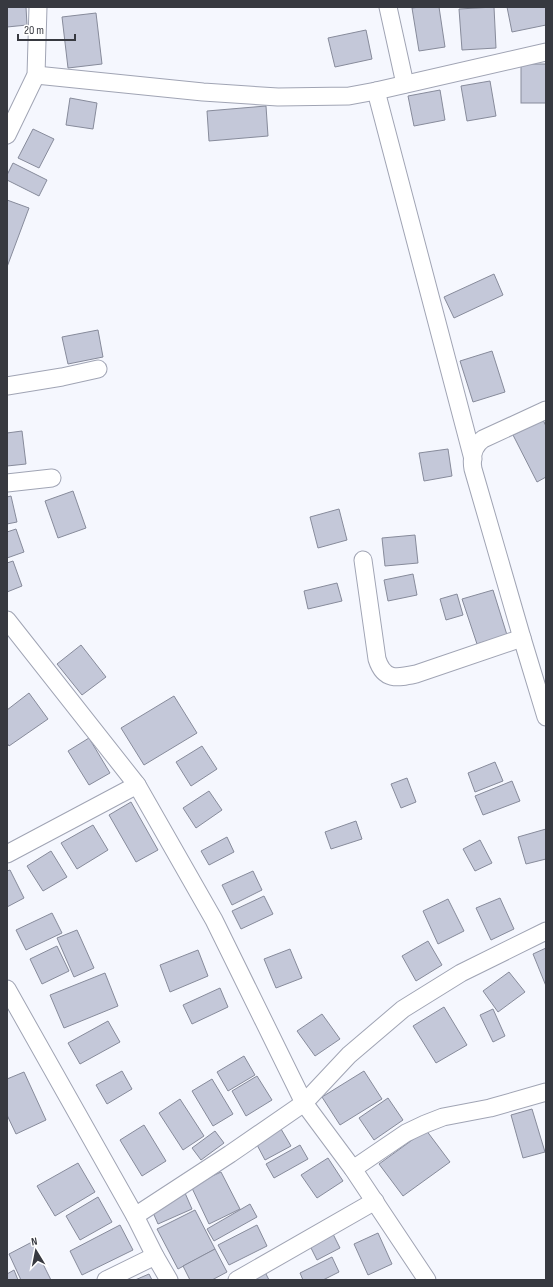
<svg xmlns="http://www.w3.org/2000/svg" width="553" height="1287" viewBox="0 0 553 1287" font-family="'Sofia Sans Condensed',sans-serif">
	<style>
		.building { fill: #c4c8d9; stroke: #878b9b }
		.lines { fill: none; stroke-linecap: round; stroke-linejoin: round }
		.street-casing { stroke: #a0a4b4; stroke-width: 19 }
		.street { stroke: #fff; stroke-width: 17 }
	</style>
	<rect width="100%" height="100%" fill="#f5f7fe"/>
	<g class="building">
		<path d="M7,7H26L27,25L7,27Z"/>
		<path d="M420,7H439L445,47L419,51L412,8Z"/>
		<path d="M494,7L496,48L462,50L459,9Z"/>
		<path d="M507,7H546V25L512,32Z"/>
		<path d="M96,13L102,64L68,68L62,17Z"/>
		<path d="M366,30L372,59L335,67L328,38Z"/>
		<rect x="521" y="64" width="25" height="39"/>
		<path d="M490,81L496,116L467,121L461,86Z"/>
		<path d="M440,90L445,120L414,126L408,96Z"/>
		<path d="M70,98L97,103L93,129L66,125Z"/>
		<path d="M266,106L268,136L209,141L207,111Z"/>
		<path d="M33,129L54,139L39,168L18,158Z"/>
		<path d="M13,163L47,180L39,196L7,180V175Z"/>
		<path d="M7,200L29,208L7,267Z"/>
		<path d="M494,274L503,295L454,318L444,297Z"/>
		<path d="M98,330L103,357L68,364L62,337Z"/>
		<path d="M492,351L505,392L473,402L460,361Z"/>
		<path d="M543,420L546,426V477L537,482L513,435Z"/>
		<path d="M22,431L26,464L7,466V433Z"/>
		<path d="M448,449L452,476L424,481L419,453Z"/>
		<path d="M73,491L86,528L58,538L45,501Z"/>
		<path d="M11,496L17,522L7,524V497Z"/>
		<path d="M339,509L347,540L318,548L310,517Z"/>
		<path d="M16,529L24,552L7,558V532Z"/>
		<path d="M415,535L418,563L385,566L382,538Z"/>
		<path d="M13,561L22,586L7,592V563Z"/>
		<path d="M413,574L417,595L388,601L384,580Z"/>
		<path d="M337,583L342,601L308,609L304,591Z"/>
		<path d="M493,590L507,635L477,644L462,599Z"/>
		<path d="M457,594L463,615L446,620L440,599Z"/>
		<path d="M81,645L106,677L82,695L57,664Z"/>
		<path d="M29,693L48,719L9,746L7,743V710Z"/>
		<path d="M174,696L197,733L144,765L121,728Z"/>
		<path d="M89,738L110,773L89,785L68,751Z"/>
		<path d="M202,746L217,769L191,786L176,762Z"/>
		<path d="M495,762L503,781L475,792L468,773Z"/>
		<path d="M407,778L416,802L401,808L391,784Z"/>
		<path d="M512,781L520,801L483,815L475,796Z"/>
		<path d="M209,791L222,810L196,828L183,808Z"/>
		<path d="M131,802L158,850L136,862L109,815Z"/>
		<path d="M356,821L362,839L331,849L325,832Z"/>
		<path d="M93,825L108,850L77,869L61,843Z"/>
		<path d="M546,829V859L526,864L518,837Z"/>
		<path d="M227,837L234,852L209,865L201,851Z"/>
		<path d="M480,840L492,863L475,871L463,849Z"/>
		<path d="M51,851L67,877L43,891L27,866Z"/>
		<path d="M10,870L24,898L7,907V871Z"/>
		<path d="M253,871L262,890L232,905L222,885Z"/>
		<path d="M264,896L273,914L241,929L232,911Z"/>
		<path d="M500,898L514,929L491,940L476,908Z"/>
		<path d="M448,899L464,931L438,944L423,911Z"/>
		<path d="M52,913L62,933L26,950L16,930Z"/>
		<path d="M77,930L94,968L74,977L57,938Z"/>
		<path d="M428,941L442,965L416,981L402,956Z"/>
		<path d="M57,946L69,971L42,984L30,959Z"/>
		<path d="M546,948V986L533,954Z"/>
		<path d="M290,949L302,978L276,988L264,959Z"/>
		<path d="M198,950L208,976L170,992L160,965Z"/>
		<path d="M509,972L525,992L498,1012L483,991Z"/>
		<path d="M105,973L118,1006L64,1028L50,995Z"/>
		<path d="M220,988L228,1007L192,1024L183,1005Z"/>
		<path d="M444,1007L467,1045L436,1063L413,1026Z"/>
		<path d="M493,1009L505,1036L493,1042L480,1015Z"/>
		<path d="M322,1014L340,1039L315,1056L297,1031Z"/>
		<path d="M108,1021L120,1042L80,1064L68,1043Z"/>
		<path d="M244,1056L255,1075L228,1091L217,1072Z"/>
		<path d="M122,1071L132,1089L107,1104L96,1085Z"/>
		<path d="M364,1071L382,1099L340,1125L322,1097Z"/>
		<path d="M24,1072L46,1120L16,1134L7,1115V1079Z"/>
		<path d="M257,1076L272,1100L246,1116L232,1091Z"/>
		<path d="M212,1079L233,1114L213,1126L192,1091Z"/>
		<path d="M388,1098L403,1120L374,1140L359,1118Z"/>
		<path d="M180,1099L204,1136L183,1150L159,1113Z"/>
		<path d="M532,1109L545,1152L523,1158L511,1115Z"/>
		<path d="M144,1125L166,1161L142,1176L120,1140Z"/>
		<path d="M281,1129L291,1146L265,1160L256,1143Z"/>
		<path d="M426,1130L450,1162L403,1196L379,1164Z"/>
		<path d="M215,1131L224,1143L201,1160L192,1148Z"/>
		<path d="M300,1145L308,1159L274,1178L266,1164Z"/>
		<path d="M328,1158L343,1181L317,1198L301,1175Z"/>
		<path d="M78,1163L95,1192L55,1216L37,1186Z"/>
		<path d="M221,1172L240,1209L209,1224L191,1186Z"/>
		<path d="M185,1193L192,1209L158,1224L151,1208Z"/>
		<path d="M98,1197L112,1222L80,1240L66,1216Z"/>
		<path d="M250,1204L257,1217L214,1241L207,1229Z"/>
		<path d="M195,1210L215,1249L178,1269L157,1229Z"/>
		<path d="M120,1225L133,1250L82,1275L70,1251Z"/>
		<path d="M257,1225L267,1246L229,1265L218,1245Z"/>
		<path d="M332,1232L340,1248L317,1260L309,1244Z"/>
		<path d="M378,1233L392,1264L368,1275L354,1244Z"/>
		<path d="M32,1242L51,1280H21L9,1254Z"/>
		<path d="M215,1249L227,1272L212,1280H190L183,1266Z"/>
		<path d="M332,1257L339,1272L323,1280H303L300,1273Z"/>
		<path d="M14,1270L18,1280H7V1274Z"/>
		<path d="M265,1272L269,1280H249Z"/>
		<path d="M149,1274L152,1280H135Z"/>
	</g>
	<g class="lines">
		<defs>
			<g id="street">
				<path d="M388,7L405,84"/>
				<path d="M36,75L203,92L278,97L349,96L376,91L546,52"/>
				<path d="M376,91L473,459"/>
				<path d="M7,135L36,75L38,7"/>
				<path d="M7,386L62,377L98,369"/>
				<path d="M546,410L483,439C473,446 471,458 473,469L522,638L546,717"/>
				<path d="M7,483L52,478"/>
				<path d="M363,560L377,659C384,681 397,678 416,674L522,638"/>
				<path d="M7,620L137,785L214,920L304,1103L353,1169L427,1280"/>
				<path d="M7,854L137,785"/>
				<path d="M7,989L135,1216L155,1256L169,1280"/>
				<path d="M353,1169L406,1133L425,1124L443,1117L490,1108L546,1092"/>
				<path d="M135,1216L230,1154L304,1103L349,1055L403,1009L461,973L546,931"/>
				<path d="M106,1280L155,1256"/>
				<path d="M237,1280L375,1201"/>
			</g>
		</defs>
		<use href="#street" class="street-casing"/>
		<use href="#street" class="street"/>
	</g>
	<rect width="553" height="1287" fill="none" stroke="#373940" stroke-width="16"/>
	<g transform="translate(36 1251) rotate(350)" stroke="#ffffff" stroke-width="3" paint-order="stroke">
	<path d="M0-3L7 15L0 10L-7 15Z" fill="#373940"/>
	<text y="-6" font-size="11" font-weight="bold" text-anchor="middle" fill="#373940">N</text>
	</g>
	<path d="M18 34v6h57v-6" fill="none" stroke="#373940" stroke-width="2"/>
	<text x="24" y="34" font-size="12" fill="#373940" stroke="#ffffff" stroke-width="3" paint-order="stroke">20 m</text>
</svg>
